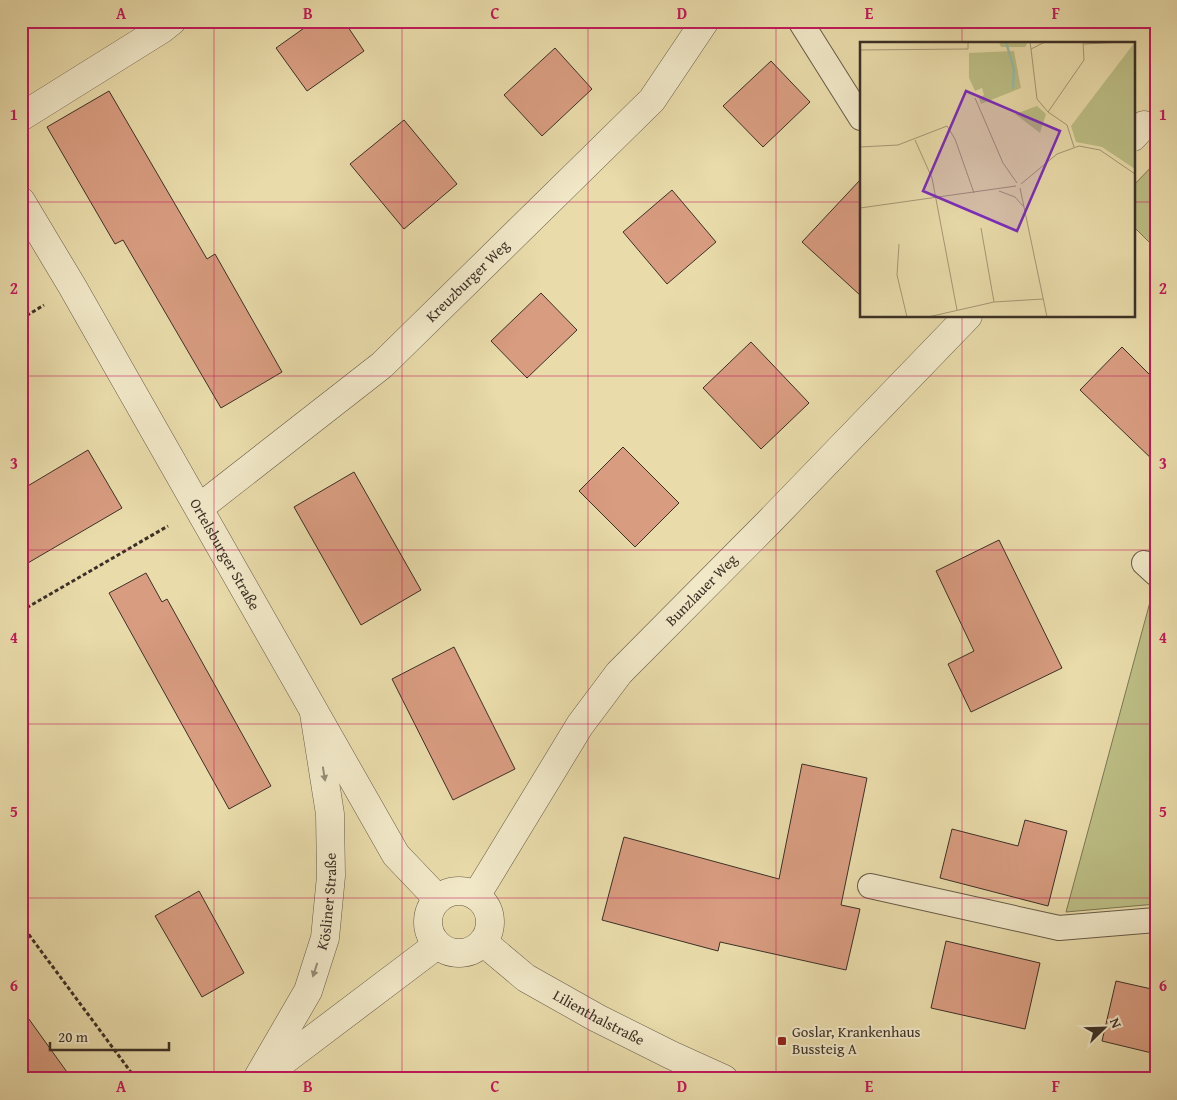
<svg xmlns="http://www.w3.org/2000/svg" width="1177" height="1100" viewBox="0 0 1177 1100" font-family="'Gentium Book Plus',serif">
	<style>
		.green { fill: #bcbe85; stroke: #7c7756 }
		.building { fill: #d89c80; stroke: #3c3026 }
		.lines { fill: none; stroke-linecap: round; stroke-linejoin: round }
		.service-casing { stroke: #675b47; stroke-width: 26 }
		.minor-casing { stroke: #675b47; stroke-width: 29 }
		.tertiary-casing { stroke: #675b47; stroke-width: 29 }
		.path { stroke: #3c3026; stroke-width: 3; stroke-dasharray: 4 2.5; stroke-linecap: butt }
		.service { stroke: #f1e8c8; stroke-width: 24 }
		.minor { stroke: #f1e8c8; stroke-width: 28 }
		.tertiary { stroke: #f1e8c8; stroke-width: 28 }
		.oneway { fill: #968c77 }
		.grid { fill: none; stroke: #c2185b; stroke-width: 1; stroke-opacity: 0.55 }
		.poi-dot { fill: #8f2418; stroke: #f1e8c8; stroke-width: 2 }
		.labels { text-anchor: middle; stroke-width: 4; stroke-linejoin: round; paint-order: stroke }
		.street-label { font-size: 15px; fill: #3c3026; stroke: #f1e8c8 }
		.poi-label { font-size: 15px; fill: #3c3026; stroke: #f1e8c8; text-anchor: start }
		.inset-river { fill: none; stroke: #97bba8; stroke-width: 2.5 }
		.inset-road { fill: none; stroke: #a49775; stroke-width: 1 }
		.view { fill: #7b2cbf; fill-opacity: 0.15; stroke: #7b2cbf; stroke-width: 2.5 }
		.inset-edge { fill: none; stroke: #3c3026; stroke-width: 2.5 }
		.neatline { fill: none; stroke: #c2185b; stroke-width: 2 }
		.grid-label { font-size: 16px; text-anchor: middle; font-weight: bold; fill: #c2185b }
	</style>
	<rect width="100%" height="100%" fill="#e9dbaa"/>
	<filter id="stains"><feTurbulence type="fractalNoise" baseFrequency=".004" numOctaves="4"/><feColorMatrix values="0 0 0 0 .2 0 0 0 0 .09 0 0 0 0 .02 0 0 0 .5 -.17"/></filter>
	<radialGradient id="worn" r=".72"><stop offset=".6" stop-color="#630" stop-opacity="0"/><stop offset="1" stop-color="#630" stop-opacity=".3"/></radialGradient>
	<g class="green">
		<path d="M1156,162V249L1133,226V186Z"/>
		<path d="M1153,591L1156,594V904L1066,912Z"/>
	</g>
	<g class="building">
		<path d="M314,21H344L364,51L307,91L276,48Z"/>
		<path d="M555,48L592,89L542,136L504,95Z"/>
		<path d="M771,61L810,102L763,147L723,106Z"/>
		<path d="M109,91L207,259L215,254L282,372L221,408L123,240L115,244L47,127Z"/>
		<path d="M404,120L457,184L404,229L350,164Z"/>
		<path d="M861,179V296L802,242Z"/>
		<path d="M672,190L716,242L667,284L623,232Z"/>
		<path d="M541,293L577,330L527,378L491,341Z"/>
		<path d="M751,342L809,403L761,449L703,388Z"/>
		<path d="M1122,347L1156,381V463L1080,390Z"/>
		<path d="M623,447L679,503L635,547L579,491Z"/>
		<path d="M88,450L122,508L21,567V490Z"/>
		<path d="M354,472L421,590L361,625L294,507Z"/>
		<path d="M999,540L1062,668L971,712L948,664L974,651L936,571Z"/>
		<path d="M146,573L162,602L167,599L271,786L229,809L109,593Z"/>
		<path d="M454,647L515,769L453,800L392,679Z"/>
		<path d="M802,764L867,778L841,905L860,909L846,970L720,942L718,951L602,920L624,837L779,879Z"/>
		<path d="M1025,820L1067,831L1048,906L940,878L952,829L1018,846Z"/>
		<path d="M199,891L244,973L202,997L155,916Z"/>
		<path d="M946,941L1040,963L1025,1029L931,1008Z"/>
		<path d="M1116,981L1156,990V1054L1102,1041Z"/>
		<path d="M21,1008L54,1054L72,1079H21Z"/>
	</g>
	<g class="lines">
		<defs>
			<g id="service">
				<path d="M800,21L861,118"/>
				<path d="M1144,563L1156,574"/>
				<path d="M870,886L1059,928L1156,920"/>
			</g>
			<g id="minor">
				<path d="M21,117L162,29L172,21"/>
				<path d="M1133,137L1144,125"/>
				<path id="s1" d="M199,508L382,365L652,100L705,21"/>
				<path id="s2" d="M476,896L580,725L619,673L769,522L968,316"/>
				<path d="M265,1075L437,945"/>
				<path id="s3" d="M257,1079L308,991L325,938L331,876L330,814L314,713"/>
			</g>
			<g id="tertiary">
				<path id="s4" d="M21,201L72,286L396,855L438,899"/>
				<circle cx="459" cy="922" r="31"/>
				<path id="s5" d="M483,942L526,978L597,1018L671,1055L724,1079"/>
			</g>
		</defs>
		<use href="#service" class="service-casing"/>
		<use href="#minor" class="minor-casing"/>
		<use href="#tertiary" class="tertiary-casing"/>
		<g class="path">
			<path d="M21,319L44,305"/>
			<path d="M21,611L168,526"/>
			<path d="M21,924L136,1079"/>
		</g>
		<use href="#service" class="service"/>
		<use href="#minor" class="minor"/>
		<use href="#tertiary" class="tertiary"/>
	</g>
	<defs><path id="oneway-solid" d="M-6-.8H1V-3.2L6.5 0L1 3.2V.8H-6Z" transform="scale(1.25)"/></defs>
	<g class="oneway">
		<use href="#oneway-solid" transform="translate(324 774) rotate(81)"/>
		<use href="#oneway-solid" transform="translate(315 970) rotate(108)"/>
	</g>
	<path class="grid" d="M214,21V1079M402,21V1079M588,21V1079M776,21V1079M962,21V44M21,202H861M1133,202H1156M962,316V1079M21,376H1156M21,550H1156M21,724H1156M21,898H1156"/>
	<rect class="poi-dot" x="777" y="1036" width="10" height="10" rx="2.5"/>
	<g class="labels">
		<g class="street-label">
			<text dy="5" stroke="none"><textPath href="#s1" startOffset="352">Kreuzburger Weg</textPath></text>
			<text dy="5" stroke="none"><textPath href="#s4" startOffset="408">Ortelsburger Straße</textPath></text>
			<text dy="5" stroke="none"><textPath href="#s2" startOffset="382">Bunzlauer Weg</textPath></text>
			<text dy="5" stroke="none"><textPath href="#s3" startOffset="194">Kösliner Straße</textPath></text>
			<text dy="5" stroke="none"><textPath href="#s5" startOffset="139">Lilienthalstraße</textPath></text>
		</g>
		<g class="poi-label">
			<text x="792" y="1037">Goslar, Krankenhaus<tspan x="792" dy="17">Bussteig A</tspan></text>
		</g>
	</g>
	<g transform="translate(860 42)">
		<rect width="275" height="275" fill="#e9dbaa"/>
		<path d="M139,0H167V2L165,5H141ZM275,0V127L242,105L216,100L211,84ZM154,9L161,46L121,62L119,56L124,53L122,46L115,49L109,36V11ZM177,64L186,72L180,91L155,72Z" fill="#bcbe85"/>
		<path class="inset-river" d="M146,0L154,27L153,47"/>
		<path class="inset-road" d="M170,0L171,7L185,0M224,2L263,0M171,7L177,57L188,70L207,83L214,105M0,8L108,7V0M115,56L143,121L157,141M188,70L224,18L223,0M55,98L72,136L97,268M0,105L38,103L87,84L95,97L114,151M161,142L197,112L219,104L240,108L275,132M160,146L187,275M139,149L155,155L163,164M0,166L156,144M121,186L134,260M39,202L37,233L47,275M68,275L134,260L183,257"/>
		<path class="view" d="M106,49L200,89L157,189L63,149Z"/>
		<rect width="275" height="275" class="inset-edge"/>
	</g>
	<rect width="1177" height="1100" fill="none" stroke="#e9dbaa" stroke-width="55"/>
	<g transform="translate(1104 1028) rotate(67)" stroke="#f1e8c8" stroke-width="4" paint-order="stroke">
	<path d="M0-4L9 19L0 12L-9 19Z" fill="#3c3026"/>
	<text y="-8" font-size="14" font-weight="bold" text-anchor="middle" fill="#3c3026">N</text>
	</g>
	<path d="M50 1042v8h119v-8" fill="none" stroke="#3c3026" stroke-width="2.5"/>
	<text x="58" y="1042" font-size="15" fill="#3c3026" stroke="#f1e8c8" stroke-width="4" paint-order="stroke">20 m</text>
	<rect x="28" y="28" width="1122" height="1044" class="neatline"/>
	<g class="grid-label">
		<text x="121" y="19">A</text>
		<text x="308" y="19">B</text>
		<text x="495" y="19">C</text>
		<text x="682" y="19">D</text>
		<text x="869" y="19">E</text>
		<text x="1056" y="19">F</text>
		<text x="14" y="120">1</text>
		<text x="1163" y="120">1</text>
		<text x="14" y="294">2</text>
		<text x="1163" y="294">2</text>
		<text x="14" y="469">3</text>
		<text x="1163" y="469">3</text>
		<text x="14" y="643">4</text>
		<text x="1163" y="643">4</text>
		<text x="14" y="817">5</text>
		<text x="1163" y="817">5</text>
		<text x="14" y="991">6</text>
		<text x="1163" y="991">6</text>
		<text x="121" y="1092">A</text>
		<text x="308" y="1092">B</text>
		<text x="495" y="1092">C</text>
		<text x="682" y="1092">D</text>
		<text x="869" y="1092">E</text>
		<text x="1056" y="1092">F</text>
	</g>
	<rect width="100%" height="100%" filter="url(#stains)"/>
	<rect width="100%" height="100%" fill="url(#worn)"/>
</svg>
